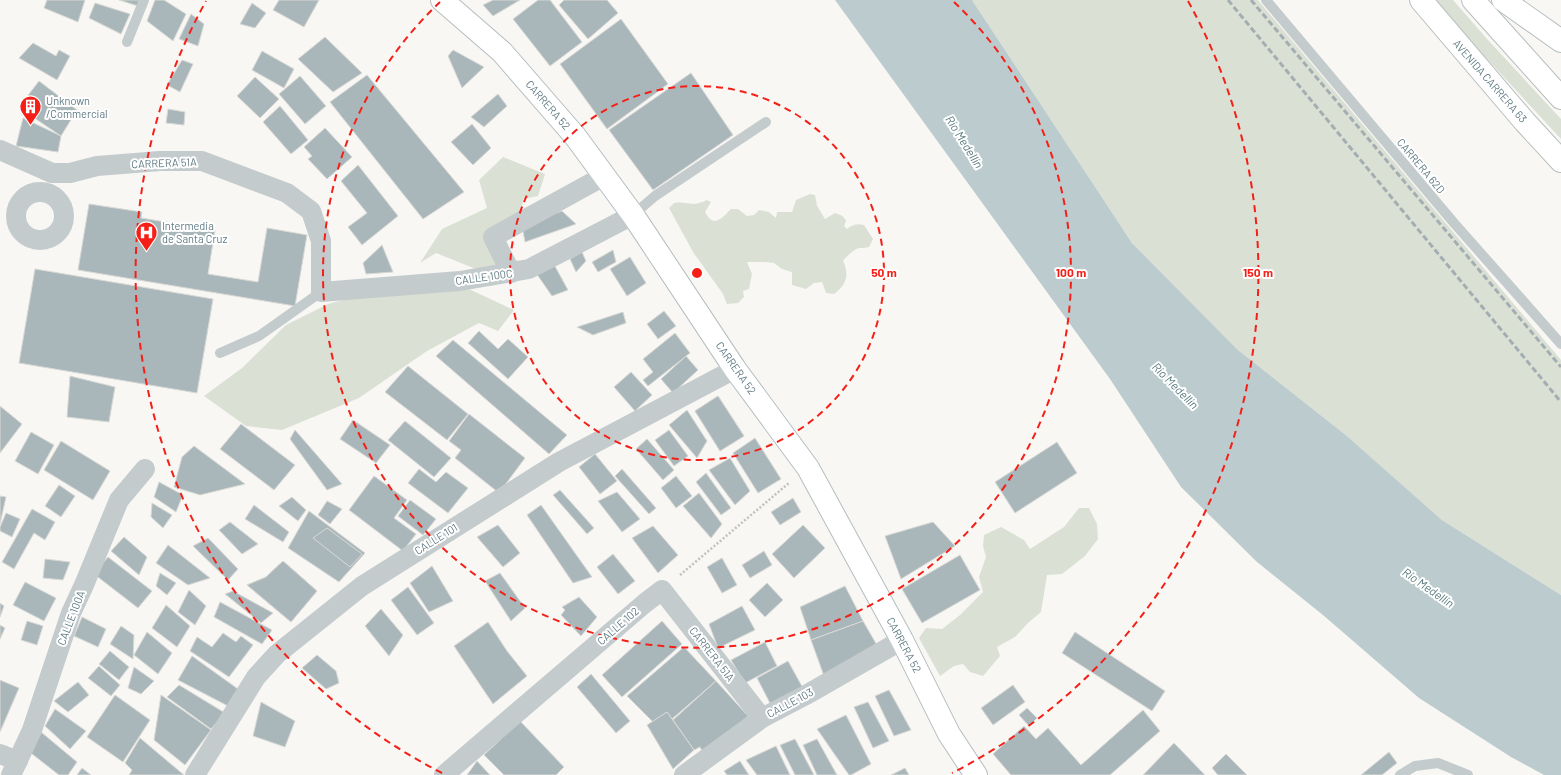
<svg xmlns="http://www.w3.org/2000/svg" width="1561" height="775" viewBox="0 0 1561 775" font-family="Barlow,sans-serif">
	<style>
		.green { fill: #dbe0d4 }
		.water { fill: #bcccce }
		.building { fill: #aab7ba; stroke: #d9d9d6 }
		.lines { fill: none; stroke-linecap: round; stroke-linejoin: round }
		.secondary-casing { stroke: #b4bdc0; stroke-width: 24 }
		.highway-casing { stroke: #b7bdbe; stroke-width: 24 }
		.path { stroke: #bec2c3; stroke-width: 2.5; stroke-dasharray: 2 2; stroke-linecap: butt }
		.lane { stroke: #c4cbcd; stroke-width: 10 }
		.street { stroke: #c4cbcd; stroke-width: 20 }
		.secondary { stroke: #fff; stroke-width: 22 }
		.highway { stroke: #fff; stroke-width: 22 }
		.rail { stroke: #a4aeb2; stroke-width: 3; stroke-dasharray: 6 3; stroke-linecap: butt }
		.ring { fill: none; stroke: #f51f17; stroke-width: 2; stroke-dasharray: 7 5 }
		.labels { text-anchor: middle; stroke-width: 4; stroke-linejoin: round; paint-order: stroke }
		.street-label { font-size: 11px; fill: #5f7a82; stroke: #fff }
		.poi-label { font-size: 11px; fill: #5f7a82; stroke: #fff; text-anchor: start }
		.water-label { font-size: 12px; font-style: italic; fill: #5a7a7d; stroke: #fff }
		.centre { fill: #f51f17; stroke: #fff; stroke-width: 2 }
		.ring-label { font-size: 12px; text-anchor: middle; font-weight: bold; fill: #f51f17; stroke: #fff; stroke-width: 4; stroke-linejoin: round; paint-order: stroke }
	</style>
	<rect width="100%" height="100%" fill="#f8f7f4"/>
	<g class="green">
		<path d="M972,0H1258L1561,360V595L1442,520L1347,436L1238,350L1132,243Z"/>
		<path d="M1435,0H1453L1488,40L1561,119V139L1464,34Z"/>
		<path d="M503,157L545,174L538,196L523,199L520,227L507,241L493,244L529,269L486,273L436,253L420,263L442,229L487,208L479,180Z"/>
		<path d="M810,194L815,195L817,206L825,219L835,213C841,215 844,216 846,221L844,226L847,229C852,225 857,223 864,225L873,239L869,247C865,248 863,248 859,248C853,250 846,257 843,261C850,274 846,286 834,294L826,293L822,282L814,283L806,289L792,285V272L782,269L774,263L765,262H747L752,274L749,289L743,291L744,297L738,303L727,304L723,294L693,252L669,208L674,203C689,201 691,208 707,200L711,202L705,212C714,229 722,218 731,209H738L747,216L754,215L759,210L769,212L776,218L777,212H792L796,200Z"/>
		<path d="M439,275L514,310L498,331L479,323L427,351L359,398L282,430L246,426L204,396L242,368L286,325L328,304Z"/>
		<path d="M1079,508H1089L1097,524L1098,539L1085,556L1062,574L1047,575L1041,612L1028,623L1015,637L997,647L1000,656L983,676L970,672L963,664L954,666L940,676L919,638L926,628L942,629L960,615L983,592L979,577L986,557L983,546L984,535L1001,527L1024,540L1030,549L1064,527Z"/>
	</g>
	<path class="water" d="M835,0H972L1132,243L1238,350L1347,436L1442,520L1561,595V775H1544L1511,757L1419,698L1323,615L1257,562L1181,487L1110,379Z"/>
	<g class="building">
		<path d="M47,0H85L78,22L44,8Z"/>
		<path d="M119,0H140L138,6Z"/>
		<path d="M155,0H164L186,14L173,41L147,21Z"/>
		<path d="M279,0H319L304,27L273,10Z"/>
		<path d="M493,0H520L493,16L483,5Z"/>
		<path d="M538,0H550L582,42L550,66L513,19Z"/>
		<path d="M564,0H607L618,13L588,39L559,5Z"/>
		<path d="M95,3L130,14L121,34L89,18Z"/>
		<path d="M252,3L266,13L255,28L240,24Z"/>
		<path d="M191,14L204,24L198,46L179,39Z"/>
		<path d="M621,19L668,84L607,129L560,64Z"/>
		<path d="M325,37L362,73L333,92L298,59Z"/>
		<path d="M33,43L56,56L59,50L70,56L57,80L19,58Z"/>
		<path d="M453,50L484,67L462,88L448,56Z"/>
		<path d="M262,51L294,69L284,88L252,70Z"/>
		<path d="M182,60L193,64L180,92L167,85Z"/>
		<path d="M691,73L733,135L653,190L609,130Z"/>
		<path d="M367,75L464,192L423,219L330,102Z"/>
		<path d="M300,76L326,106L305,124L279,94Z"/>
		<path d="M255,77L279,99L260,118L237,96Z"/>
		<path d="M39,81L77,110L61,136L21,109L29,94Z"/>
		<path d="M498,94L507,106L484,127L471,117Z"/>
		<path d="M280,106L308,140L291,154L263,122Z"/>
		<path d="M168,109L185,112L184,125L166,123Z"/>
		<path d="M23,118L61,136L58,152L16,146Z"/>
		<path d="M472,124L491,148L473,165L451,142Z"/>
		<path d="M325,128L352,157L327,179L308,159L312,156L304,147Z"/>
		<path d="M358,165L398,216L362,245L348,227L367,213L341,181Z"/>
		<path d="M89,204L142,212L141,218L215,230L208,274L258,282L267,228L307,235L295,306L78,270Z"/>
		<path d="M562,211L576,224L525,242L522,226Z"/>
		<path d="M382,245L393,272L366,274L363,263Z"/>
		<path d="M613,250L616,262L598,272L592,262Z"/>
		<path d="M582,252L586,261L576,272L570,259Z"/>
		<path d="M630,257L646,283L627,296L610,269Z"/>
		<path d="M551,259L568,290L552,296L536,273Z"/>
		<path d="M35,269L213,299L197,393L19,363Z"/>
		<path d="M664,311L676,326L658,339L647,324Z"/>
		<path d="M623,312L626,323L593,335L577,327Z"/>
		<path d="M479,331L498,349L508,339L528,357L508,379L468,343Z"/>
		<path d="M675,333L690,353L648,386L643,380L653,372L643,359Z"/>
		<path d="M453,340L567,435L549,454L436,356Z"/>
		<path d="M686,356L698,370L673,393L661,379Z"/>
		<path d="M408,366L468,414L447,440L385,392Z"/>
		<path d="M631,372L652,395L635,411L614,387Z"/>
		<path d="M70,376L115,387L109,422L67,417Z"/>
		<path d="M718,396L744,436L720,451L695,411Z"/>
		<path d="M718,396L744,436L720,451L695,411Z"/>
		<path d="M0,406L22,424L0,453Z"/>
		<path d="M687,410L707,441L697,458L669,425Z"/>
		<path d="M469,414L525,458L499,493L455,458L461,450L449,441Z"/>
		<path d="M353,420L390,445L376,463L340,439Z"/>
		<path d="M405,421L451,458L434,477L388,440Z"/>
		<path d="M241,424L295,465L274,490L220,449Z"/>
		<path d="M295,430L342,484L327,490L290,439Z"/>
		<path d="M669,430L688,456L674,466L655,440Z"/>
		<path d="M31,432L54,445L38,474L15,461Z"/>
		<path d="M755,438L781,479L758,493L733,453Z"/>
		<path d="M647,439L674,470L663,480L636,449Z"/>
		<path d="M61,441L110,471L93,500L44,470Z"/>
		<path d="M1057,442L1077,473L1015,513L995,482Z"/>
		<path d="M194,446L245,484L200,495L174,487L182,457Z"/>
		<path d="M595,454L617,481L600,494L579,467Z"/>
		<path d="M730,458L750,491L735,505L709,470Z"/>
		<path d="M419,469L436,482L446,472L468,488L448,513L408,483Z"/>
		<path d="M622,469L656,508L649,514L615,476Z"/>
		<path d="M706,473L731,508L721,515L696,482Z"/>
		<path d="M374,476L407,500L394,518L416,534L403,551L349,510Z"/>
		<path d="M676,476L692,496L676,508L661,488Z"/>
		<path d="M159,482L183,495L176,512L154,497Z"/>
		<path d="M59,485L75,496L61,517L45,506Z"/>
		<path d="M560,490L594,528L587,534L553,495Z"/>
		<path d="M617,492L640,519L622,532L598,501Z"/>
		<path d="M699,493L722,524L711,538L683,506Z"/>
		<path d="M0,496L6,497L0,524Z"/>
		<path d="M292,497L306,510L298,521L279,506Z"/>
		<path d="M793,498L801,512L780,525L771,512Z"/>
		<path d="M410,500L436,519L423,535L398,516Z"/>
		<path d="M327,501L342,509L330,524L318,515Z"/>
		<path d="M152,503L172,515L163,528L151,517Z"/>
		<path d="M254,505L289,532L283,542L245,519Z"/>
		<path d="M541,505L592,577L573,583L527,515Z"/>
		<path d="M32,509L55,522L45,540L34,533L14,569L2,562Z"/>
		<path d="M309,511L365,553L339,582L288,548Z"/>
		<path d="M6,513L20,519L12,537L0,531V527Z"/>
		<path d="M230,522L258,544L242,554L219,530Z"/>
		<path d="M933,522L955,546L901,579L885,536Z"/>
		<path d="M498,525L520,553L503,567L477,537Z"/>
		<path d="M803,525L825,548L794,578L772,554Z"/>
		<path d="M653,526L678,555L658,573L632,538Z"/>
		<path d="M327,528L362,554L350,567L313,538Z"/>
		<path d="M124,537L147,557L139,575L111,551Z"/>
		<path d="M208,538L238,569L228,580L193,546Z"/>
		<path d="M168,545L210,578L188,585L156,563Z"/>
		<path d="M764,551L772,565L750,578L742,565Z"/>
		<path d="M613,554L635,581L618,594L597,567Z"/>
		<path d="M960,555L980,590L922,623L902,589Z"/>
		<path d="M108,557L152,591L138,608L94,574Z"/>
		<path d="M722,558L737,585L722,593L707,567Z"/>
		<path d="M45,559L70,562L63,580L43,578Z"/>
		<path d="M283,561L317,591L291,622L247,585L266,577Z"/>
		<path d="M283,561L317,591L291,622L247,585L266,577Z"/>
		<path d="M432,566L453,601L429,612L410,583Z"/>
		<path d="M160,573L176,583L167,595L156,586Z"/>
		<path d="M500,573L525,608L511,621L485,581Z"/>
		<path d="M25,582L56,598L44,621L13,605Z"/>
		<path d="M767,583L783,600L765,617L749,600Z"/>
		<path d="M845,586L863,621L811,640L800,607Z"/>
		<path d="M408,587L434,623L417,635L391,600Z"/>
		<path d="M189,590L206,606L195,625L178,612Z"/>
		<path d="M233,591L273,613L261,623L225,594Z"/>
		<path d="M579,597L597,617L581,636L561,615L565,610L562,607Z"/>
		<path d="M220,602L272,630L262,644L214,617Z"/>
		<path d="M0,603L4,606L0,617Z"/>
		<path d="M166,605L190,626L177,647L152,628Z"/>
		<path d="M742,606L755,630L718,648L709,624Z"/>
		<path d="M381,609L403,635L389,656L365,626Z"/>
		<path d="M82,617L106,629L98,647L74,636Z"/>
		<path d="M27,621L43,626L37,645L21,640Z"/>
		<path d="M662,621L682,644L622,697L602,675Z"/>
		<path d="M863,621L878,647L824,676L811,640Z"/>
		<path d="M488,622L507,651L527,676L493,704L454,646Z"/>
		<path d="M0,625L5,628L0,639Z"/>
		<path d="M121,626L134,635L133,659L110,644Z"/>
		<path d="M147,632L172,653L158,674L134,655Z"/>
		<path d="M1075,632L1165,691L1152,711L1062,653Z"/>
		<path d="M223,633L236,642L241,636L253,645L229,677L190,651L197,637L212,647Z"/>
		<path d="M765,642L777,666L745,683L731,660Z"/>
		<path d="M684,647L716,681L672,719L667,712L653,722L627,696Z"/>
		<path d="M110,651L129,667L119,680L99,664Z"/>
		<path d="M317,655L336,671L339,683L326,689L302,668Z"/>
		<path d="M192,656L238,689L228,706L178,680Z"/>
		<path d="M788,661L804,690L772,707L757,678Z"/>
		<path d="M99,666L120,685L111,696L88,678Z"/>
		<path d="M134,667L154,681L141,694L128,688Z"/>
		<path d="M591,674L630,721L616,733L577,687Z"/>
		<path d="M0,680L19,688L0,732Z"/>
		<path d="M716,681L748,716L704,755L700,747L694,750L673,720Z"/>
		<path d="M78,682L89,695L68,712L54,701Z"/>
		<path d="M179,685L225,713L211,729L167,697Z"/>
		<path d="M1013,685L1025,702L993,725L981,708Z"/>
		<path d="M889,690L911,730L894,736L875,696Z"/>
		<path d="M115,695L150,720L123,762L87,737Z"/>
		<path d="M161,695L211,730L185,765L154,740Z"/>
		<path d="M261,702L295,721L285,747L253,736Z"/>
		<path d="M868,702L889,741L873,748L854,707Z"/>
		<path d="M1027,708L1037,718L1029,726L1019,715Z"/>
		<path d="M55,709L86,731L70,749L45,726Z"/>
		<path d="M1143,710L1160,731L1110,775H1011L993,754L1024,726L1036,739L1048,728L1081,765Z"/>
		<path d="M667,712L694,750L673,769L647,725Z"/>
		<path d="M846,715L871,764L851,775H849L817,729Z"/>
		<path d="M520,721L564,767L556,775H504L484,755Z"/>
		<path d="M41,732L77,762L68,775H59L27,750Z"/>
		<path d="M140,738L184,775H129L132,770L125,763Z"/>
		<path d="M795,739L814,775H795L780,745Z"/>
		<path d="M817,739L837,775H817L803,745Z"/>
		<path d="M1174,743L1205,775H1143Z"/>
		<path d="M776,746L790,775H757L746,760Z"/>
		<path d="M1389,752L1397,763L1382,775H1361Z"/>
		<path d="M1226,754L1247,775H1218L1212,768Z"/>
		<path d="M477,761L490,775H467Z"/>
		<path d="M740,761L749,775H727L724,771Z"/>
		<path d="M82,768L91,775H77Z"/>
		<path d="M905,768L909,775H891Z"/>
	</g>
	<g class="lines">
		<defs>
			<g id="secondary">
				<path d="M442,0L502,52L575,136L633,215L735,369L808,468L902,640L949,734L976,775"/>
				<path d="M1503,0L1561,41"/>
			</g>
			<g id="highway">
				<path d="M1421,0L1525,122L1561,161"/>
				<path d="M1473,0L1561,98"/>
			</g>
		</defs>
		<use href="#secondary" class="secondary-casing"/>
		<use href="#highway" class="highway-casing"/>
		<path class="path" d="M680,575L789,483"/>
		<g class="lane">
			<path d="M1266,0L1454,223L1561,344"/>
			<path d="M127,42L144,0"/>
			<path d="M633,215L655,196L766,122"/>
			<path d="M220,353L259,336L321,292"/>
			<path d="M1400,775L1415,766L1438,763L1468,775"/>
		</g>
		<g class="street">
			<path d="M0,150L52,173H70L97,166L160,161H202L287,193L311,211L321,241V292L460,281L529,269L633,215"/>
			<circle cx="40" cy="216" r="24"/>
			<path d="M511,273L493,237L604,176"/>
			<path d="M0,754L18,761"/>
			<path d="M11,775L32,730L71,613L84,585L119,500L145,469"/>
			<path d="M195,775L256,677L277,654L362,586L559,462L735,369"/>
			<path d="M444,775L645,603L662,590L762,718"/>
			<path d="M684,775L762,718L806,695L902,640"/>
		</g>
		<use href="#secondary" class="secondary"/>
		<use href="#highway" class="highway"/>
		<g class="rail">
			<path d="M1228,0L1561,402"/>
			<path d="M1251,0L1561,367"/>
		</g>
	</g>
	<g class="ring">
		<circle cx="697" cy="273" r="187"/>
		<path d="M954 2A374 374 0 1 1 440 2"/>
		<path d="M442 773A561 561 0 0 1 206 1M1188 1A561 561 0 0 1 952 773"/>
	</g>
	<defs>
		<symbol id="building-pin" viewBox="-11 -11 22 30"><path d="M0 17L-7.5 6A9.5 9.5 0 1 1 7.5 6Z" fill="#f51f17" stroke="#fff"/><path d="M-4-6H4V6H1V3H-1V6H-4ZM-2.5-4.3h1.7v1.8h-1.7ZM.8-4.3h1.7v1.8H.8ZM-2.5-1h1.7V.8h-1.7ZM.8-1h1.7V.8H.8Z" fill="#fff"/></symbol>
		<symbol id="hospital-pin" viewBox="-11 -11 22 30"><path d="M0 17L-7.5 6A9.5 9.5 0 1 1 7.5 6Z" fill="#f51f17" stroke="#fff"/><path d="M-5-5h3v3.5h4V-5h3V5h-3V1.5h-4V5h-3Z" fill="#fff"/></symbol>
	</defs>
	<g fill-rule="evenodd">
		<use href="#building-pin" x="18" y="94" width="25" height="34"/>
		<use href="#hospital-pin" x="134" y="220" width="25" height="34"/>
	</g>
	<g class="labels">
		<g class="street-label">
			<text transform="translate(1490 81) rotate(49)" y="4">AVENIDA CARRERA 63</text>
			<text transform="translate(548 105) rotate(49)" y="4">CARRERA 52</text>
			<text transform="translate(164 163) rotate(-2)" y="4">CARRERA 51A</text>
			<text transform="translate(1421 166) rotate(50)" y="4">CARRERA 62D</text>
			<text transform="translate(484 277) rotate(-8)" y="4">CALLE 100C</text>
			<text transform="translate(736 368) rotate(55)" y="4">CARRERA 52</text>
			<text transform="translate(436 539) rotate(-32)" y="4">CALLE 101</text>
			<text transform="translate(71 618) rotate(-69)" y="4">CALLE 100A</text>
			<text transform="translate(618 626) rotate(-41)" y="4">CALLE 102</text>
			<text transform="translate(904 645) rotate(62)" y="4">CARRERA 52</text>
			<text transform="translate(712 654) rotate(52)" y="4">CARRERA 51A</text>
			<text transform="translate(790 703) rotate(-28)" y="4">CALLE 103</text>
		</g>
		<g class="poi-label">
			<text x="46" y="105">Unknown<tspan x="46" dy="13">/Commercial</tspan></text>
			<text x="162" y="230">Intermedia<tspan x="162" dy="13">de Santa Cruz</tspan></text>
		</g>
		<g class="water-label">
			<text transform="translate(964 142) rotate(58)" y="4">Río Medellín</text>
			<text transform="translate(1175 386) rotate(45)" y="4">Río Medellín</text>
			<text transform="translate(1428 588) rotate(35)" y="4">Río Medellín</text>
		</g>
	</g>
	<circle cx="697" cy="273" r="6" class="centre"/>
	<g class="ring-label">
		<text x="884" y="277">50 m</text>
		<text x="1071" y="277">100 m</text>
		<text x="1258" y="277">150 m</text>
	</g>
</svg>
